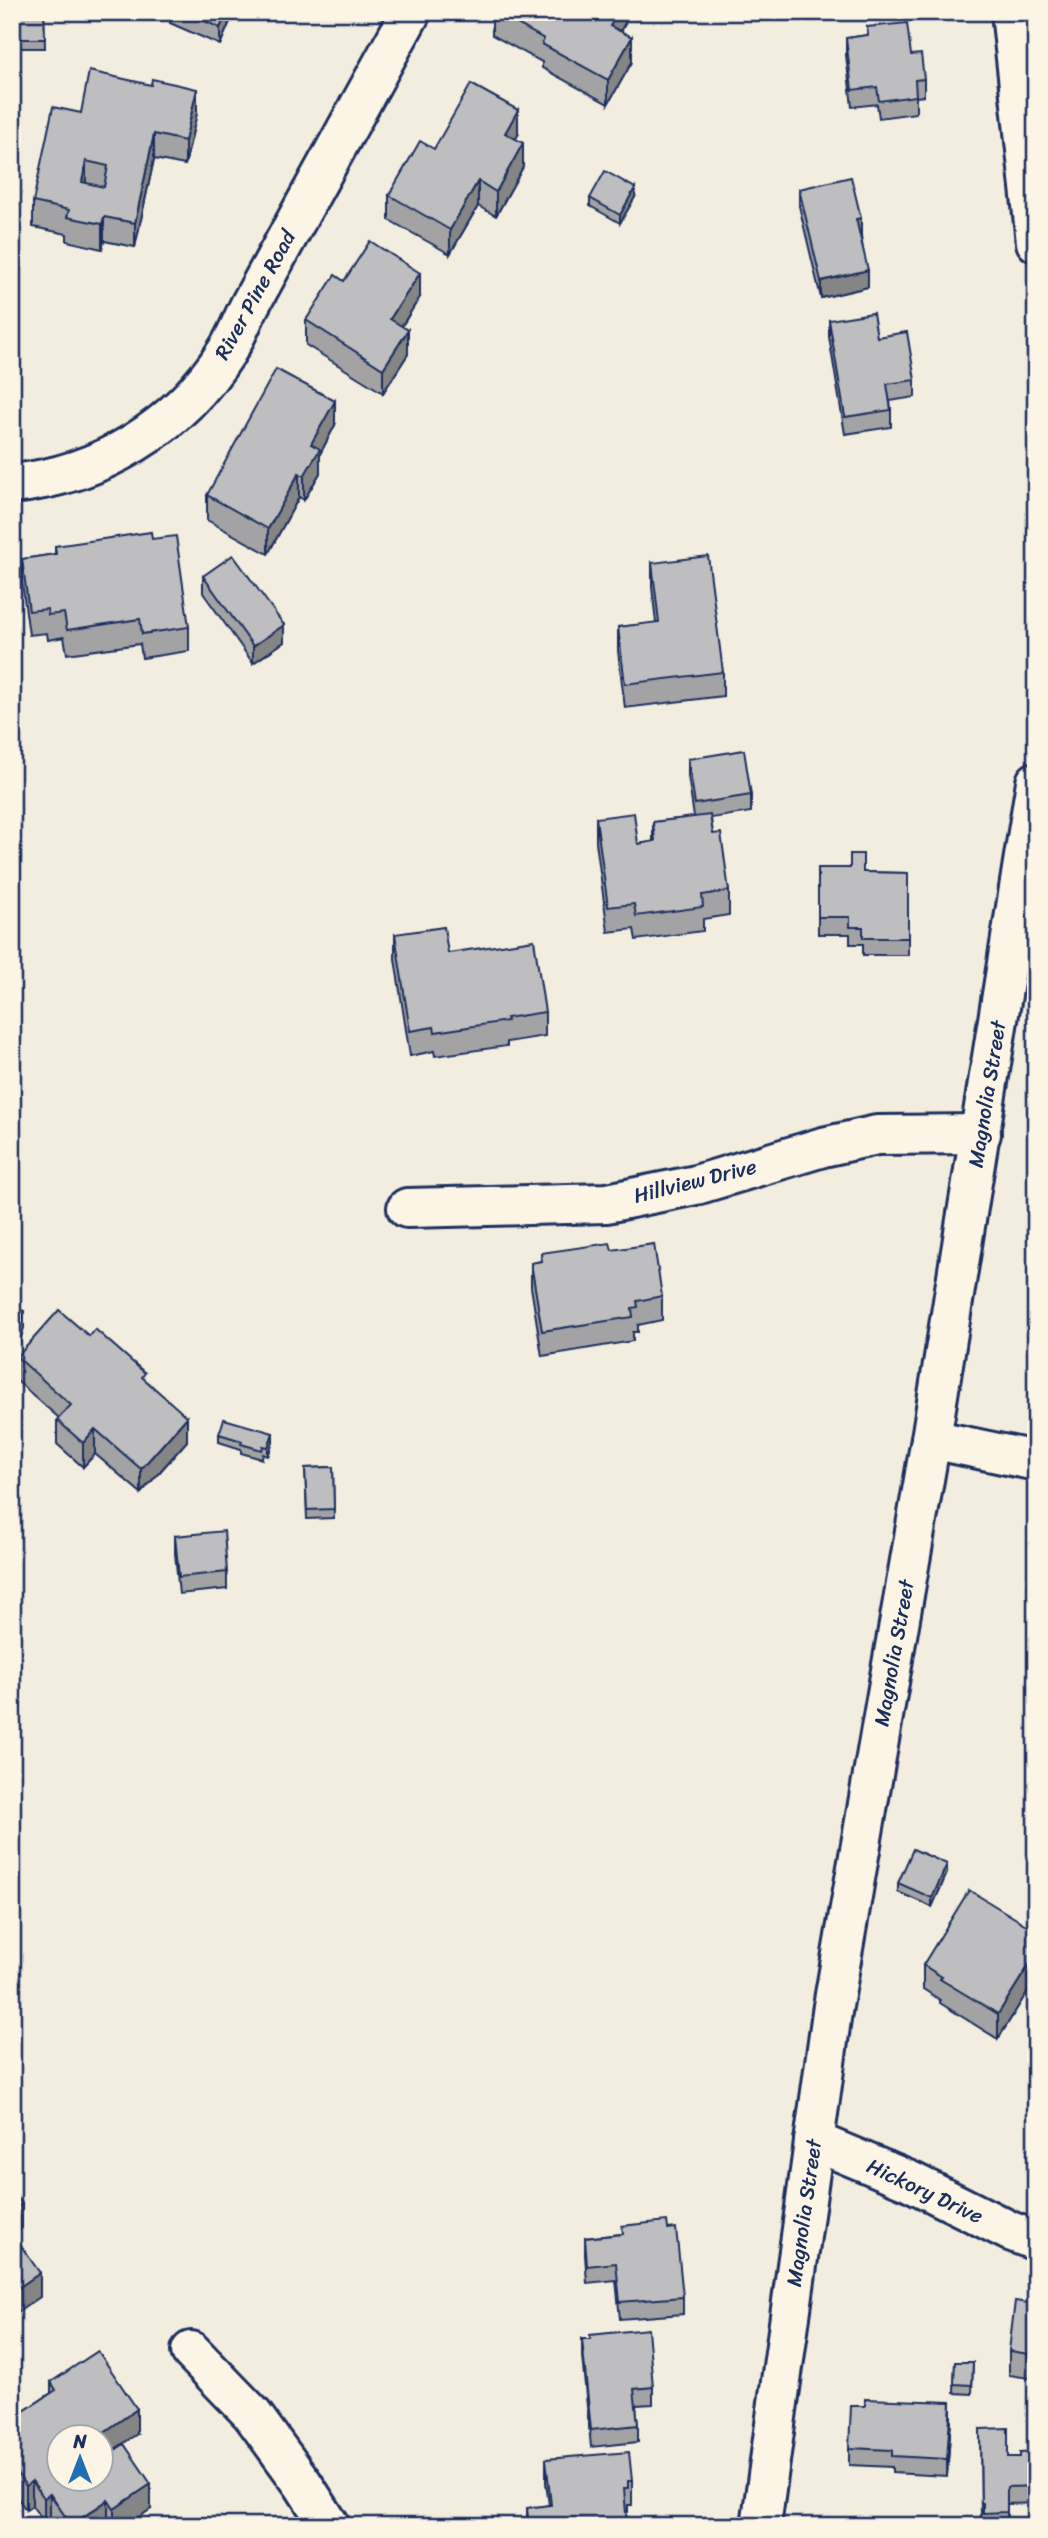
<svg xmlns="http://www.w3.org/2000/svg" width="1048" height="2538" viewBox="0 0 1048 2538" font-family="Sriracha,sans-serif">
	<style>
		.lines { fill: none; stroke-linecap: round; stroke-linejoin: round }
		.minor-casing { stroke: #1b2f5e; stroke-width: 44 }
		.minor { stroke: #fcf5e5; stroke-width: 38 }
		.wall { fill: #a3a3a5; stroke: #1b2f5e; stroke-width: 2 }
		.shaded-wall { fill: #858586; stroke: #1b2f5e; stroke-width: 2 }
		.building { fill: #bebec0; stroke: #1b2f5e; stroke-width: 2; fill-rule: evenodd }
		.labels { text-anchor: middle; stroke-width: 6; stroke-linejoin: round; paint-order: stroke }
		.street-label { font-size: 21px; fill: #1b2f5e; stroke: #fcf5e5 }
	</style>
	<rect width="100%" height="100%" fill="#f3ede0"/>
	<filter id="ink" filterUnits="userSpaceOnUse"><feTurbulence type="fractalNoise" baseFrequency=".0143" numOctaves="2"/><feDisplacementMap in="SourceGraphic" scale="14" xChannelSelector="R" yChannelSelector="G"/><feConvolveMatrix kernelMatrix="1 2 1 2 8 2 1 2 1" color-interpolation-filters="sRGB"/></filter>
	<g filter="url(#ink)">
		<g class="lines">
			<defs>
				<g id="minor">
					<path d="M1011,12L1036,242"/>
					<path d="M12,484C101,475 179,427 227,351C237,336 243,318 251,303L411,12"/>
					<path d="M407,1208L607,1203L696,1185L823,1147L877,1135L981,1134"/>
					<path d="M931,1439L1036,1461"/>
					<path d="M814,2141L910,2181L1010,2231L1036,2241"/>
					<path d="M191,2351L252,2414L303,2484L330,2526"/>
					<path d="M761,2526L832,2012L931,1439L1036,782"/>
				</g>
			</defs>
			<use href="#minor" class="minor-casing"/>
			<use href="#minor" class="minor"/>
		</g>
		<g class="wall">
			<path d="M12,12H44L45,48H12Z"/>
			<path d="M170,12H234L220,45L170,23Z"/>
			<path d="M492,12H631L621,32L632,62L608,104L542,68V62L492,35Z"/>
			<path d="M867,27L911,55L924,79V96L916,97V113L879,118L877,104L852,107L846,55V38L867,35Z"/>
			<path d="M81,113H197L185,165L154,159L135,247L104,241L102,249L67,241V234L33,227V202Z"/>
			<path d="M518,135L515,139L523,167L496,216L478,206L450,254L389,220V195L434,149Z"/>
			<path d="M799,189L861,235L868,287L821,298L799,206Z"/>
			<path d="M635,197L620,223L590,206V198Z"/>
			<path d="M344,281L420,297L402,326L408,354L383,393L306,345V320Z"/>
			<path d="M829,320L877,337L915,380V397L890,401L891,410V427L845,434L829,337Z"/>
			<path d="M335,425L320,454V473L304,500L299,497L268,554L207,520V495Z"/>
			<path d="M152,539L189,627V651L142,658L140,644L67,654L64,637L48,640L47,633L29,635L22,583V559L55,554V546Z"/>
			<path d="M652,563L723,672V696L625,708L618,651V627L656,623L652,587Z"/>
			<path d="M203,576L284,642L253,663L203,593Z"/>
			<path d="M688,759L751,795V812L711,818L713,834L729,891V915L703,919V931L636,940L634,929L608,932L596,842V818L638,844L653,842V822L694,817L688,776Z"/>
			<path d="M818,868L863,872L908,873V955H863V944H850V934H818Z"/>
			<path d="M395,934L448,953L545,1012V1036L507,1042V1046L435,1056L434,1051L410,1056L395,959Z"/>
			<path d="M612,1250L662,1296V1320L638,1325V1332H633V1341L542,1356L531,1287V1263L541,1261V1253Z"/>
			<path d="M89,1336L145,1380L187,1441L141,1493L95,1454L83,1467L57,1444V1420L59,1418L17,1381V1357Z"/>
			<path d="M219,1434L273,1442L268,1456L263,1454L262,1459L241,1453V1449L219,1442Z"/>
			<path d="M333,1467L334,1518L307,1519L305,1468Z"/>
			<path d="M175,1536L227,1572V1589L179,1594L175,1553Z"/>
			<path d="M947,1873L932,1907L898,1892V1883Z"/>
			<path d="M1036,1931V1978L998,2039L940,2003V2000L923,1989V1965Z"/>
			<path d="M668,2229L683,2297V2314L620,2319L616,2280L587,2283L585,2255V2238Z"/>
			<path d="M1036,2304V2379L1009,2375V2351Z"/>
			<path d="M582,2339L653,2387V2404L636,2405L638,2425V2442L591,2447L582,2356Z"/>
			<path d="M955,2362H973L972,2394L954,2393Z"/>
			<path d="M51,2382L137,2434L60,2437L151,2509L125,2526H109L108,2524L106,2526H55L50,2519L44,2522L32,2506L26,2510L12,2490V2419L51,2393Z"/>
			<path d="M865,2406L951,2419L947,2476L892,2473V2467L849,2465V2448Z"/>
			<path d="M980,2429L1008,2457H1020L1036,2452V2503L1007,2504V2526H983V2520H981Z"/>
			<path d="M546,2459L632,2481V2505H628V2512H626L627,2526H527V2508L549,2505L546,2483Z"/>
		</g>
		<g class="shaded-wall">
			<path d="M227,12H234L220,45V28Z"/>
			<path d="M618,12H631L610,50V26Z"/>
			<path d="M632,37V62L608,104V80Z"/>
			<path d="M197,89V113L185,165V141Z"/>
			<path d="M518,110V135L505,157V133Z"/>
			<path d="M154,134V159L135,247V223Z"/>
			<path d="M523,143V167L496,216V192Z"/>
			<path d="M86,161V186L82,182Z"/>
			<path d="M478,181V206L450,254V230Z"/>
			<path d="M635,188V197L620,223V215Z"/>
			<path d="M104,217V241L102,249V224Z"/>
			<path d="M861,218V235L856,236V219Z"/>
			<path d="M868,270V287L821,298V281Z"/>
			<path d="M420,273V297L390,344V319Z"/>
			<path d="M408,330V354L383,393V369Z"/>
			<path d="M335,401V425L320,454V473L304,500V476L311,444Z"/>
			<path d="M299,473V497L268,554V529Z"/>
			<path d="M284,625V642L253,663V646Z"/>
			<path d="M24,1311V1328L12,1365V1348Z"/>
			<path d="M187,1417V1441L141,1493V1469Z"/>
			<path d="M95,1429V1454L83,1467V1443Z"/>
			<path d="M273,1433V1442L268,1456V1447Z"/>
			<path d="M947,1864V1873L932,1907V1898Z"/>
			<path d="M1036,1954V1978L998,2039V2014Z"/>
			<path d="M22,2204V2228L12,2235V2210Z"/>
			<path d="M40,2273V2297L12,2316V2292Z"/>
			<path d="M951,2402V2419L947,2476V2459Z"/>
			<path d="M137,2409V2434L102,2458V2437H97Z"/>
			<path d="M32,2481V2506L26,2510V2486Z"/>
			<path d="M151,2484V2509L125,2526H114V2509Z"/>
			<path d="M50,2494V2519L44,2522V2498Z"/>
			<path d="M108,2500V2524L106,2526H71Z"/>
		</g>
		<g class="building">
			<path d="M12,12H44L45,39H12Z"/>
			<path d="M185,12H227L220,28Z"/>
			<path d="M496,12H618L610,26L632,37L608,80L542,44L544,39Z"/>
			<path d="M907,23L911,55L921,54L924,79L915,80L916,96L879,101L877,87L852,90L846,38L868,35L867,27Z"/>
			<path d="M89,71L151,85L152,79L197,89L185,141L154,134L135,223L104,217L102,224L67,217L69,210L33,202L53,107L81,113ZM86,161L108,166L104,187L82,182Z"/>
			<path d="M471,84L518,110L505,133L523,143L496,192L478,181L450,230L389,195L420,141L434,149Z"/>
			<path d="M605,171L635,188L620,215L590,198Z"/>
			<path d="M851,177L861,218L856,219L868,270L821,281L799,189Z"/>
			<path d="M370,241L420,273L390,319L408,330L383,369L306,320L335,275L344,281Z"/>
			<path d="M873,313L877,337L907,332L915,380L887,384L891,410L845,417L829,320Z"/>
			<path d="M276,369L335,401L311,444L320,449L304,476L299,473L268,529L207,495Z"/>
			<path d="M151,532L152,539L176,536L189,627L142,634L140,619L67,630L64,613L48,615L47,609L29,611L22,559L56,554L55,546Z"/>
			<path d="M233,555L284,625L253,646L203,576Z"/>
			<path d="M708,556L723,672L625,684L618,627L659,622L652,563Z"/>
			<path d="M744,750L751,795L695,804L688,759Z"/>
			<path d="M634,813L638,844L655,841L653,822L710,815L713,834L721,833L729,891L702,895L703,907L636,916L634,904L608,907L596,818Z"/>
			<path d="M850,854H863V872L908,873V938H863V927H850V917H818V868H850Z"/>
			<path d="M444,927L448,953L534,940L545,1012L506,1018L507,1021L435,1032L434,1027L410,1031L395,934Z"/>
			<path d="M610,1243L612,1250L654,1244L662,1296L637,1301L638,1307L632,1308L633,1317L542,1331L531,1263L542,1261L541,1253Z"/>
			<path d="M12,1307L24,1311L12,1348Z"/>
			<path d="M59,1310L89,1336L95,1329L145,1373L142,1377L187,1417L141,1469L95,1429L83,1443L57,1420L71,1405L17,1357Z"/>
			<path d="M224,1419L273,1433L268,1447L263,1446L262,1450L241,1444L242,1441L219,1434Z"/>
			<path d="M333,1467L334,1509L307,1510L305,1468Z"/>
			<path d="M224,1531L227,1572L179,1577L175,1536Z"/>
			<path d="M913,1849L947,1864L932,1898L898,1883Z"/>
			<path d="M969,1890L1036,1931V1954L998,2014L940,1979L942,1977L923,1965Z"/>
			<path d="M12,2190L22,2204L12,2210Z"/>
			<path d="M667,2221L668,2229L676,2228L683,2297L620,2302L616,2263L587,2266L585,2238L623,2234L622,2226Z"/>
			<path d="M12,2233L40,2273L12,2292Z"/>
			<path d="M1015,2301L1036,2304V2355L1009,2351Z"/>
			<path d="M648,2329L653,2387L634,2389L638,2425L591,2430L582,2339H590V2335Z"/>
			<path d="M98,2351L137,2409L97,2437H60V2479H102V2459L124,2444L151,2484L114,2509L108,2500L71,2525L50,2494L44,2498L32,2481L26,2486L12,2466V2419L56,2390L51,2382Z"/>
			<path d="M955,2362H973L972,2385L954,2384Z"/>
			<path d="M865,2399L951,2402L947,2459L892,2456V2450L849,2448L851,2406H865Z"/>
			<path d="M1008,2428V2457H1020V2453L1036,2452V2486L1007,2487V2512L983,2513V2503H981L980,2429Z"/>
			<path d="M629,2452L632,2481H628V2488H624L627,2526H529L527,2508L551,2505L546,2459Z"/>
			<path d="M902,2520V2523H925L926,2526H841V2521Z"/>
		</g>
	</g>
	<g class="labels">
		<g class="street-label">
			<text transform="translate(255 295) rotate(-61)" y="7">River Pine Road</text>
			<text transform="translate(987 1094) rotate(-81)" y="7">Magnolia Street</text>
			<text transform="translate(695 1181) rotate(-14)" y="7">Hillview Drive</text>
			<text transform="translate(894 1653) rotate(-80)" y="7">Magnolia Street</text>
			<text transform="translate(925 2191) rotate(25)" y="7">Hickory Drive</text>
			<text transform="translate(804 2213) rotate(-82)" y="7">Magnolia Street</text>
		</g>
	</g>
	<rect width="1048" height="2538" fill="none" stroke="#fcf5e5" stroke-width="42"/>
	<rect x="21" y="21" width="1006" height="2496" fill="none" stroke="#1b2f5e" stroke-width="2.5" filter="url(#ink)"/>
	<g transform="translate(80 2458)"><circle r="33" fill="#fcf5e5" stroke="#a2a6af" stroke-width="2"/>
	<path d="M0-5L12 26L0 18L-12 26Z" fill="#1f6fb2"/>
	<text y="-10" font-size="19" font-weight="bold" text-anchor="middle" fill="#1b2f5e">N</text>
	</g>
</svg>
